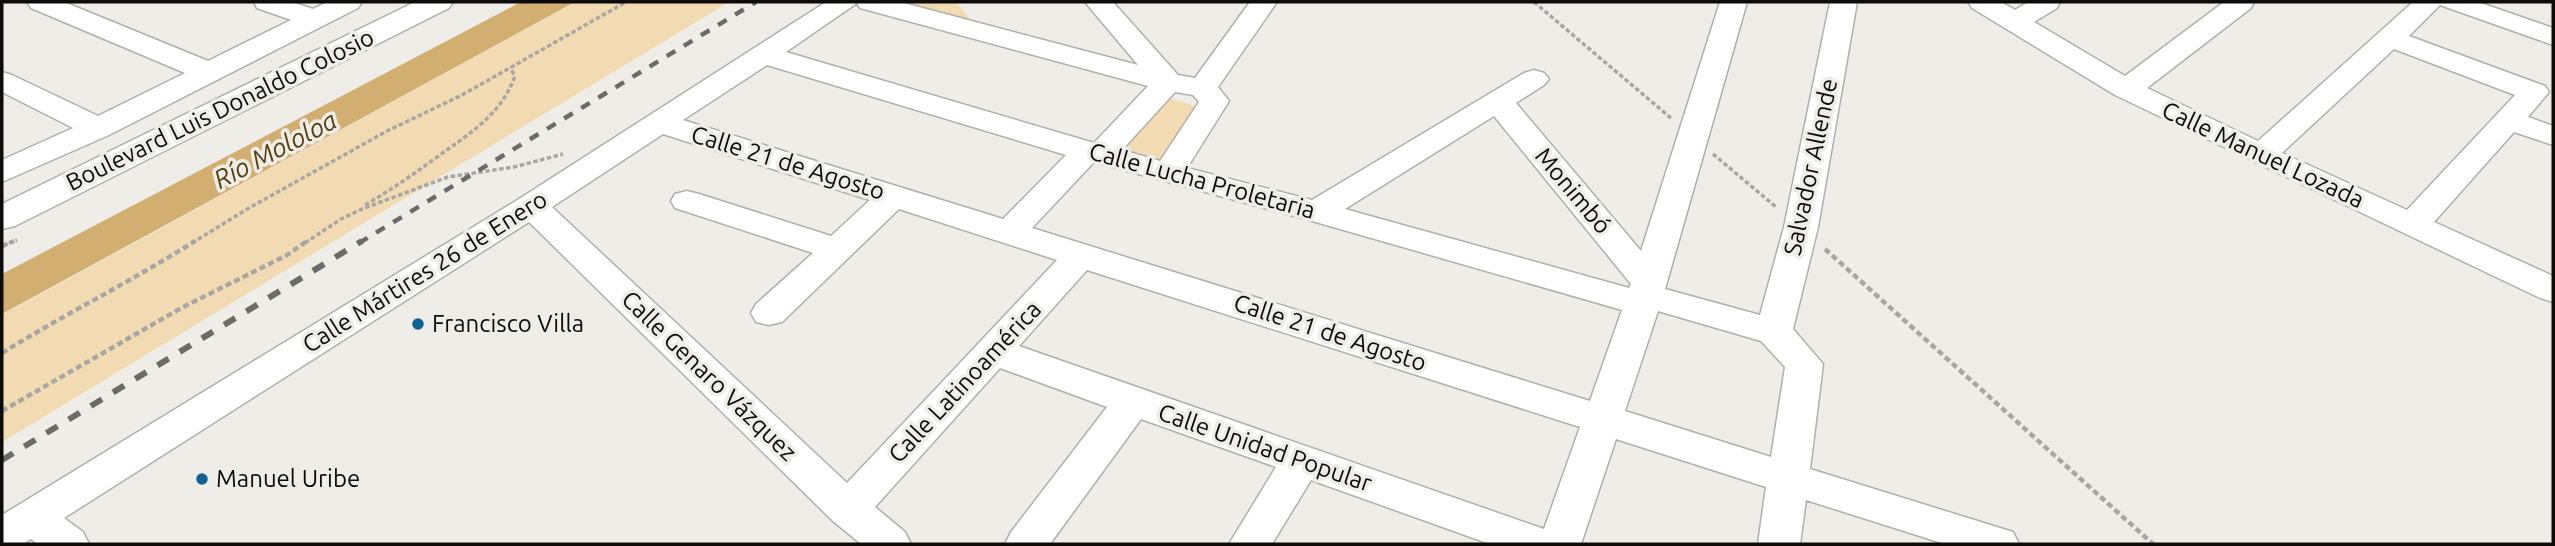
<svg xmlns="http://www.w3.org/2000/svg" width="2555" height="546" viewBox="0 0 2555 546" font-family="Ubuntu,sans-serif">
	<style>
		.green { fill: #f2dab2 }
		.water { fill: #d2ae71 }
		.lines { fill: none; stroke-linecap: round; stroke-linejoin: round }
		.minor-casing { stroke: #b1afaa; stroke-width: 3 }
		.major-casing { stroke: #b1afaa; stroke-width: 3 }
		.path-far1 { stroke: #a9a7a3; stroke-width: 3.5; stroke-dasharray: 4.5 2.5; stroke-linecap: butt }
		.path { stroke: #a9a7a3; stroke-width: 4.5; stroke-dasharray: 6 3.5; stroke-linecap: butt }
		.minor { fill: #fff; fill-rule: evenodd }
		.major { fill: #fff; fill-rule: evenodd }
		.rail-far1 { stroke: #6d6b68; stroke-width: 4.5; stroke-dasharray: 10 10; stroke-linecap: butt }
		.rail { stroke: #6d6b68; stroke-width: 6; stroke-dasharray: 13 13; stroke-linecap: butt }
		.poi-dot { fill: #106294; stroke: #efede8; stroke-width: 2.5 }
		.labels { text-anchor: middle; stroke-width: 7; stroke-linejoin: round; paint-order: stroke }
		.street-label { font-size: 24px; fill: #0d0c0a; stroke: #efede8 }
		.poi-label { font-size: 24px; fill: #0d0c0a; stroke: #efede8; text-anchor: start }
		.water-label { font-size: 26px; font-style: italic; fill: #58400e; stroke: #efede8 }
	</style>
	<rect width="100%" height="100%" fill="#efede8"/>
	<g class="green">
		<path d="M576,2H729L2,442V315Z"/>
		<path d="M870,2H956L981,32Z"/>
		<path d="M1168,98L1203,108L1157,163L1119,152Z"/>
	</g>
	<path class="water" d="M521,2H575L2,314V274Z"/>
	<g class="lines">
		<defs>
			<g id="minor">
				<path d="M27,2H64L208,61L291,20L257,8L254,2H292L313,9L327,2H362L358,8L109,135L2,182V160L73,128L2,92V72L12,75L98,116L185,73L31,8Z"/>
				<path d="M826,2H900L1138,65L1085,2H1113L1178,75L1195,78L1250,2H1277L1218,87L1229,101L1187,168L1312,200L1524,73L1534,70L1544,73L1549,79L1544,85L1516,103L1641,251L1720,2H1747L1665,289L1760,315L1784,227L1830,2H1857L1818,227L1793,329L1823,364L1810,469L2013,532L2019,544H1945L1806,500L1800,544H1758L1766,487L1616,439L1581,544H1490L1311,480L1272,544H1229L1276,467L1141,419L1050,544H1005L1011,532L1107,407L1000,368L875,507L905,532L911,544H861L833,521L529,222L64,518L83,532L89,544H37L31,539L23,544H2V515L519,199ZM857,3L860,8L1148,86L1094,143L786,52ZM767,65L1066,155L1003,219L683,120ZM1175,92L1193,95L1199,102L1160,161L1122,150ZM1494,116L1631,284L1629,288L1345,209ZM663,134L870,200L831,236L699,194L687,191L675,194L671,201L675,208L813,253L756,304L751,313L756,322L769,325L782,322L899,209L1057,260L847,483L552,207ZM1094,162L1305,219L1622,310L1590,401L1032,228ZM1087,270L1580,427L1544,529L1019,346ZM1658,311L1761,341L1785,367L1771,457L1625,411Z"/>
				<path d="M1968,2H2001L2015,10L2028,2H2060L2057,8L2034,22L2125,76L2224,2H2254L2251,8L2147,88L2258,141L2413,2H2478L2553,28V45L2440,5L2409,36L2545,86L2549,92L2528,117L2553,126V145L2514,132L2434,222L2553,276V302L2540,298L2115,95L1972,8ZM2394,49L2515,95L2407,210L2282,153Z"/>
			</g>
			<path id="major" d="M415,2H453L449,8L15,226L2,229V204Z"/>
		</defs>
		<use href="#minor" class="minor-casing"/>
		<use href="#major" class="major-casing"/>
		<g class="path-far1">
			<path d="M1534,2L1672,119"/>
			<path d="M1713,154L1776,207"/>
			<path d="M365,205C389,191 411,176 433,160C467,135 500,117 515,76L510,68"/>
			<path d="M9,243L17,240"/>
			<path d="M192,243L249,208L387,131L462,95L626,2"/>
			<path d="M305,243L341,219L362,209L448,177L514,167L563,154"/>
		</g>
		<g class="path">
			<path d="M2,246L14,241"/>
			<path d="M1825,249L2153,544"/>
			<path d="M2,353C65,314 132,281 195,241"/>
			<path d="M2,411L183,307L287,255L307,241"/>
		</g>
		<use href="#minor" class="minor"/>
		<use href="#major" class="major"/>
		<path class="rail-far1" d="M359,243L756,2"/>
		<path class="rail" d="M2,460L362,241"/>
	</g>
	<g class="poi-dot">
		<circle cx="418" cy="324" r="7"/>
		<circle cx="202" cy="479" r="7"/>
	</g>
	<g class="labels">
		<g class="street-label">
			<text transform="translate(220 110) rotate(-26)" y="8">Boulevard Luis Donaldo Colosio</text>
			<text transform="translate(2263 155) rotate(25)" y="8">Calle Manuel Lozada</text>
			<text transform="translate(788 163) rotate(17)" y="8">Calle 21 de Agosto</text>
			<text transform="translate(1811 167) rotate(-78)" y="8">Salvador Allende</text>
			<text transform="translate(1202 181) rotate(15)" y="8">Calle Lucha Proletaria</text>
			<text transform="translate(1573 191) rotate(50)" y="8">Monimbó</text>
			<text transform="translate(425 272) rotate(-32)" y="8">Calle Mártires 26 de Enero</text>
			<text transform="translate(1330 333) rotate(18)" y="8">Calle 21 de Agosto</text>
			<text transform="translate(709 376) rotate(44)" y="8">Calle Genaro Vázquez</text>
			<text transform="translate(965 382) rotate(-47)" y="8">Calle Latinoamérica</text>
			<text transform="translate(1265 448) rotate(19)" y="8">Calle Unidad Popular</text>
		</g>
		<g class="poi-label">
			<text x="432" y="332">Francisco Villa</text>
			<text x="216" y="487">Manuel Uribe</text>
		</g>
		<g class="water-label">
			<text transform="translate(275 150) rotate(-28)" y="9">Río Mololoa</text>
		</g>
	</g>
	<rect width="2555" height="546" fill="none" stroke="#0d0c0a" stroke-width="7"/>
</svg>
